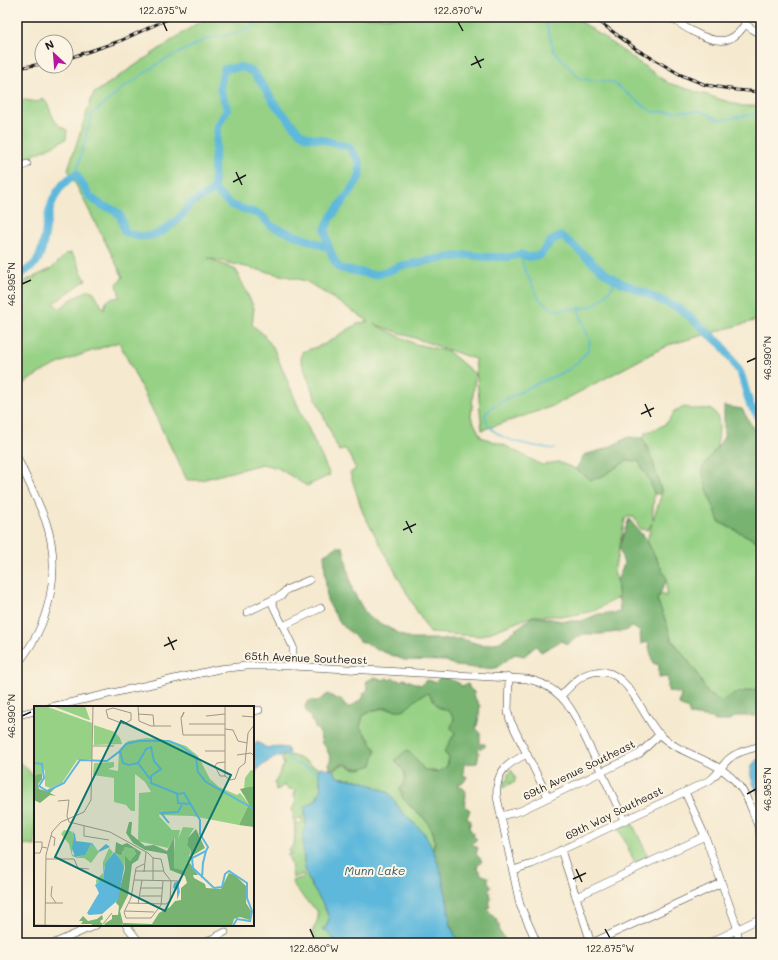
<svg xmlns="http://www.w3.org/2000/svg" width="778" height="960" viewBox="0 0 778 960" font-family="Mali,sans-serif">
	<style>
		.green { fill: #96d185; stroke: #597650 }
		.forest { fill: #78b372; stroke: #4a6847 }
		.water { fill: #5db8db; stroke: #3c6a7c }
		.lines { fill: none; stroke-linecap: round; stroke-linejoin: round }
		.stream { stroke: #5db8db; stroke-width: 1.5 }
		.river { stroke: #5db8db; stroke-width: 8 }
		.minor-casing { stroke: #3d3b37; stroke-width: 8 }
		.minor { stroke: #fff; stroke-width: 7 }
		.rail-casing { stroke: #1c1c1c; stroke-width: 3 }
		.rail { stroke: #fcf5e5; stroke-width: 1.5; stroke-dasharray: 4.5; stroke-linecap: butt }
		.ticks { fill: none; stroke: #1c1c1c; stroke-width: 1.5 }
		.labels { text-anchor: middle; stroke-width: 4; stroke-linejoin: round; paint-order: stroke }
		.street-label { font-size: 11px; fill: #1c1c1c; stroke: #fcf5e5 }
		.water-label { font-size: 12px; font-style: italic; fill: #365a68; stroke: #fcf5e5 }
		.inset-river { fill: none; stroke: #5db8db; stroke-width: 2 }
		.inset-road { fill: none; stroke: #9e9787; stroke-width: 1 }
		.view { fill: #0f766e; fill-opacity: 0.15; stroke: #0f766e; stroke-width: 2 }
		.inset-edge { fill: none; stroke: #1c1c1c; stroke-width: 2 }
		.neatline { fill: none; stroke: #1c1c1c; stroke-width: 1.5 }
		.ticks-label { font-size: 10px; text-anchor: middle; fill: #1c1c1c }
	</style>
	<rect width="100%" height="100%" fill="#fcf5e5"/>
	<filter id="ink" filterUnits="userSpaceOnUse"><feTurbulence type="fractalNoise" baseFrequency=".025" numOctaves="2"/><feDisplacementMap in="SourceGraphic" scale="8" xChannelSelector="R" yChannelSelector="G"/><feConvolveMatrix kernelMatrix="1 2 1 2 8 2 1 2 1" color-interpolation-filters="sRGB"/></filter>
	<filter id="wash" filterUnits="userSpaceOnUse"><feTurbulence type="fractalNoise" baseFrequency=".012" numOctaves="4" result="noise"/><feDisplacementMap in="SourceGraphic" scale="16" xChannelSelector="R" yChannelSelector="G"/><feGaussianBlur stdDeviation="0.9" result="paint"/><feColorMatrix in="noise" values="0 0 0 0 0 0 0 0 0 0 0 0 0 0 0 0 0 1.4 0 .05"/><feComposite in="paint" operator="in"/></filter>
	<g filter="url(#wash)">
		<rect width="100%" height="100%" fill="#f5e9cf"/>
		<g class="green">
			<path d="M213,17H575L668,83L742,106H761V319L668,345L553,406L482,430L475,359L374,324L415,344L448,351L475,374L471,417L481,437L504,445L542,465L558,462L576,469L591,480L601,477L626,461H638C644,471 653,482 654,495C654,503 652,511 653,520L662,493L653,462L643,438L645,433C658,428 669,426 674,411L685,407C696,412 705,406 712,410C722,415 719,439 716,448C714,455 706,463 702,469L719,522L759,542L761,565V686L756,689L737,693L721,701L708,694L695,670L671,638L666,622L657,600L660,594L666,596L667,579L647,541L652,523L648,530L640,529L634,517H627L625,519L614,572L623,595L594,611L568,616H533L481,636L430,633L415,608L363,513L350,473L356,469L346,449L339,451L312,390L301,360L302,352L325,344L357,324L368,321L306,281L208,258L236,270L254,308L252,325L262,333L273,347L301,413L330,475L307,486L278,468L262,464L201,480H187L119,342C83,354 47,364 17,389V288L27,280L51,269L66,254L71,253C79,260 79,271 86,280L54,303L60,309L70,300L89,290L94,292L104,310C106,298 108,300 120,297L117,284L123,277L68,169L93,94L196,24Z"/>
			<path d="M42,98C51,104 50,118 59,125C61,127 65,129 67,130L66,139L30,157L17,161V99L38,102Z"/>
			<path d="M429,692L438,707L449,711L454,718L451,728L455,733L444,752L449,758L447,766L439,772L424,770L415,758L395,760L405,773L408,805C424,817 438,828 433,850L424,833L402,812L388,792L362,781L337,777L333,770C341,764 346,764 354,769L371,741L360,727L363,716C375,709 382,707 395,710L421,695Z"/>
			<path d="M284,754C292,755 300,759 308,762L311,765L318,768L321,789L316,800L305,807C305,814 306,820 306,826C308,841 301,857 306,872C311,889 324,901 329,919L326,927L323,929L327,931L335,943H310L316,938L312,932L318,919L317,910L305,900L301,894L294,887L292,881L304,877L303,874L293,878L291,863L287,854H291V851L288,850L294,845L295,831L294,822H297L298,824H302V818L293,820V813L292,810L296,801L294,795L296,790L288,789L284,785L279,789L276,790L275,783L284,764L282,760Z"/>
			<path d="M20,763C27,767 30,773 35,779V846L26,845L17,842V764Z"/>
			<path d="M511,770C514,774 517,778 514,783H511L503,788L504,780L507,781L508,777L507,776Z"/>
			<path d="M632,823L648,856L635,863L619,829Z"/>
		</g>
		<g class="forest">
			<path d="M724,406L742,409L757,435L761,437V574L759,542L719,522C713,504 705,488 702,469L724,437Z"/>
			<path d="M629,437L643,438L653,462L662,494H654L650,481L638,461H626L601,477L591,480L576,469L584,455L605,449Z"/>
			<path d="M629,519L647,541L667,579L657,600L666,622L671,639L695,670L708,694L721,701L737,693L756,689L761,686V712L756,716H737L728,721H715L711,718L690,715L688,709L679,705L681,694L668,691V677L659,678V665L653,663L648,642L641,644L640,632L633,627L625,631L601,634H583L567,644L561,641L541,652L536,646L524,656L515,654L496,668L485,669L456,666L446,661L404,660L379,650L360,641L342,625L334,613L327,600L324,554L337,547H343L352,589L359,602L368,617L410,639H462L482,645L500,642L533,616L563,621H582L598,614L620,612L617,581L624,564L619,547Z"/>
			<path d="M441,676L459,683L461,686L468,684L470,689L474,692L475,698L480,706C479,714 479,721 476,728L480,733V744H485V747L478,749L479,753L477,763L464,764L463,774L467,777L464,782L457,785L462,787L466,792L465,806L470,810L467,818L471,821L469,828L473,833V836L477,839L472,844L478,848L476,854L482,861L477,867L482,875L488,877V882L491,886L488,891L490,893L491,899L489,902L490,907L488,908C491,918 501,918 499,931L508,943H458L451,926L447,900L441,871L433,850L435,841L433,831L425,819L403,799L400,789C409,776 405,771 395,760L407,750L415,758L424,770L439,772L447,766L449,758L444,752L455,733L451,728L454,718L449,711L438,707L428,693C417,696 415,703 405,709C399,712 393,709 387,708C378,707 370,712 363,716L360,727L376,750L372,765C365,768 359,771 352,767C350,766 348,765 346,764C340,763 335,769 330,769L329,763L331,759L326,748L322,744L319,731L315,728L314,724L311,721L310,715L307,713L305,706L308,701H318L328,694L337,699H341L346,707H351L364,697L363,694L368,689L366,684L367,681L375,677L383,680L387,678L390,680L393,678L400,681L404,679L421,685L426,680L436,682Z"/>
		</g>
		<g class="water">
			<path d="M257,742L267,748L272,747L275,748L277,747L287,748L289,753L288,755C277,754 263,764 256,771L255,776L253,779V747Z"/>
			<path d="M761,757V798C753,785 743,767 761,757Z"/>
			<path d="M322,767L327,769L333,770L337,777L362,781L388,792L402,812L424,833L433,850L441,871L447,900L451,926L458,943H335L327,931L322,929L326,927L329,919C326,906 318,897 311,885C302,868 303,848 303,829L306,826L305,807L316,800L321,789L318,768Z"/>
		</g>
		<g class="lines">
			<g class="stream">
				<path d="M544,17L554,51L580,79L612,82L652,112L700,111L720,120L761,113"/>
				<path d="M76,174L92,114L123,88L159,63L206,39L239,33L269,17"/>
				<path d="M520,254L524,268L539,299L554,310C566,309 580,310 592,306C602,302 610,289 617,281"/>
				<path d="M554,449C533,446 486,441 485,414L493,406L528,388L568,370L578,362L587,352L590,342L578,309"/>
				<path d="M286,755C294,765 296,762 306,767C311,769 314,771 319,773"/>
			</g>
			<g class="river">
				<path d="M214,190L231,205L261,215L271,226L329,248"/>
				<path d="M17,277C23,272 32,268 37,261C42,254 43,243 45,235C48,211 53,187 76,174L90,197L103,206L112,209L120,215L125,232C150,243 166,232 183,214C185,211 187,207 190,204C197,199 207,195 214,190V163L218,126L227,109L220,88L224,69L242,67L253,72L264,87L274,103L300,133L307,137L320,139L349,147L360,163V176L350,192L331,217L325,230L329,248L335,262L339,268L375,275L389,271L400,266L436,259L469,255L487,257H509L520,254L529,257L540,255L551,241L561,236C582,250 603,277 625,284L682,310L722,345L741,374L750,405L761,420"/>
			</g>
		</g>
	</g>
	<g filter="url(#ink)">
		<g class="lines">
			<defs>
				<g id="minor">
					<path d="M671,17C683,27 713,46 729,39C737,36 741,31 745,24"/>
					<path d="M742,17L745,24L761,35"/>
					<path d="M17,169L27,164"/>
					<path d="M17,457C27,479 38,500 46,522C62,570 50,626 17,664"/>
					<path d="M271,601L293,647V666"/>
					<path d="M247,612L282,595L286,590L309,580"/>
					<path d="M283,626L321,608"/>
					<path d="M509,677L508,712L510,720L548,797"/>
					<path d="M561,696C573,683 585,669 605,672C632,677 642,717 660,735C682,756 714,758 735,781C749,796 754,816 761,835"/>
					<path d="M51,707L183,677L219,669L246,666H293L527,679C549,683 564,696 575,716L624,820"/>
					<path d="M253,711L259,710"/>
					<path d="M17,715L35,711"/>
					<path d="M527,754C506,764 495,772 497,797L520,905L537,943"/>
					<path d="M685,792L705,836L736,924L739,943"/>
					<path d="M501,816L520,811L639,754L660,734"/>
					<path d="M561,850L591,943"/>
					<path d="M513,870L532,864L710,780C719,774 722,764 730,758C738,751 751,749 761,746"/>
					<path d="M576,897L705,836"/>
					<path d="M126,925L140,943"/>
					<path d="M55,943L96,925"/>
					<path d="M204,943L225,932"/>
					<path d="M592,943L721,883"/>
					<path d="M709,943L761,918"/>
				</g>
			</defs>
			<use href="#minor" class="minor-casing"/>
			<use href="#minor" class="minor"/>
			<defs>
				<g id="rail">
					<path d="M593,17L636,49L681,75L706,85L736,90L761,92"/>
					<path d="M66,59L120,41L172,17"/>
					<path d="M17,68L42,64"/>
				</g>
			</defs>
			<use href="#rail" class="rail-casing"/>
			<use href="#rail" class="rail"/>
		</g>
	</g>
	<path class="ticks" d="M163,22L167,31M458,22L463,31M475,56L481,68M471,65L484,59M236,172L242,185M233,182L246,175M22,284L31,280M747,362L756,358M645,404L651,417M641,414L654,408M406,521L412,533M403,530L416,524M168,637L174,650M164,646L177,640M22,716L31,712M747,794L756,789M576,869L582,882M573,879L586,873M310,929L314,938M605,929L610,938"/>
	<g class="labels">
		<g class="street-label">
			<text transform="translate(306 658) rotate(2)" y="4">65th Avenue Southeast</text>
			<text transform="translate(579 770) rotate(-26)" y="4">69th Avenue Southeast</text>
			<text transform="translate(614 813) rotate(-26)" y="4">69th Way Southeast</text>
		</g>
		<g class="water-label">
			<text x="375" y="875">Munn Lake</text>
		</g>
	</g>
	<g transform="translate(34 706)">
		<rect width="220" height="220" fill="#f5e9cf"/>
		<path d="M0,0H11L58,17V53L43,54L28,77L16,82L11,80V65L8,59V73V69L0,70ZM18,0H51L56,14H55ZM60,19L81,26L86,32L88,38L60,39ZM113,32L133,34L152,40L164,50L176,73L185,81L203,89L206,87L215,98L205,119L158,110L126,109L128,103L125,110L138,124H146L144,133L149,121L160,122L154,132L153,139L157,144L155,150H158L152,165L139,162L141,132L134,142L104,135L105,87L117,86L111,76L101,68V105H97L92,99L80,96V72L59,69L60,57L80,56V61L74,63L84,65L85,44L94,35ZM217,64L220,65V80L210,83L211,72ZM30,124L37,125L40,130L38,148L43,151L50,149L57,138L65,146L57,157L50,152H43L38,150L35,138L27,128ZM91,141L100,143L102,148L98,155L91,153L90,165L87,154L81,147H89L88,143ZM75,142L79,146L70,162L69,174L62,178V174L69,167V156Z" fill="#96d185"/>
		<path d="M5,68H8V73L4,78L5,83L12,85L21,82L16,87L22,90L16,89L6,97L0,94V70ZM220,80V121L205,119L215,98L206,83ZM95,116H98L97,128L111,140L120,139L133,145L140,132V162L152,165L153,159L156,157L164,169H159L160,172L171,178L172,182L187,183L195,167L201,169L213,181L212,197L217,205L216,214L206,211L200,213L198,220H89V217L88,220H72L70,218L78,213V209H84L85,200L82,197L91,163V150L96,155L102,148L100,143L91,141L87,149L81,147L82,136L88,139L93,137L107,146L104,154L98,158L94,189L86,205L89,217L118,218L125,207L136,201L141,195L147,194V182L153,177L151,170L136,164L133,148L111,144L99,137L92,127ZM162,123L171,142L156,151L157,144L153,139L154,132ZM68,209L69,213L66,215L69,219L57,220L58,218H47L49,215H45L49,210L54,215L63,213Z" fill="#78b372"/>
		<path d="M38,125L41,128L42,135L58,137L64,145L72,138L76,141L65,146L57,138L51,149L41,151L38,142L40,130ZM80,146L87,154L90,162L84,194L68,208L55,209L53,207L65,187L61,179L65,176L63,175L69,174L71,158ZM144,175L146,186L143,194V184L139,182L140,177Z" fill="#5db8db"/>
		<path class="inset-river" d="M86,45L92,38L105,35H135L147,40L162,51L164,66L172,76L220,103M0,57L8,58L10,72L5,80L13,85L30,77L46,54L73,55L86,45L89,57L95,59L104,57L112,43L117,41L120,55L127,63L117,70V77L144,88L150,87L166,114V128L174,141L172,145L158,152L159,162L180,182L188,181L191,168L195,165L213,177V192L218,205L216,215L203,213L199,220M104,57L116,73M143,87L144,97L155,98M135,117L127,107L144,106L148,99M168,172L169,157L172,145"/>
		<path class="inset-road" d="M104,0L105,15L117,20H137M191,0V70M79,2L97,7V14L90,18L74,12L72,4ZM104,8L119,9L120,20M172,10L191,8M208,10L220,11M148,11L150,6L147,12L149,29H191M155,18H191M191,23L199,24L204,35L213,37M59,40H80M171,45H191M203,49L217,47L220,50M191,56L183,57L181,60L186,70H191M191,70L196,74L201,73L205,62L211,57L214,27L220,19M24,95L35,94L33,110L35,116L76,126L114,147L119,152M50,120V130L75,134M17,130L21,132L20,140M0,136H8V141M0,147H6L8,141L13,142M119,152V174M12,153H40L44,162L55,163M110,158L102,162L97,192L90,206L92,212H117L127,199L129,175M102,165H130M110,166L112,146M100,174L146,175M18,180L17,190L22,197M107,182H129M106,190H128M11,197H29M95,197L132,198L136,195L137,175L130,166L127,153L119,152M104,198L108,174M91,205L120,206M69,218L78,207M0,219L72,220M11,220L12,149L18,126L27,116L50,106L57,94L59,0"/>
		<path class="view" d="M87,15L197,69L131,205L21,151Z"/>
		<rect width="220" height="220" class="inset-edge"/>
	</g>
	<rect width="778" height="960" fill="none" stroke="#fcf5e5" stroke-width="44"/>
	<g transform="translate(54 54) rotate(334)"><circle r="19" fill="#fcf5e5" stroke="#a29e95"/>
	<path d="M0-3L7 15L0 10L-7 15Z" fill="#b5179e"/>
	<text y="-6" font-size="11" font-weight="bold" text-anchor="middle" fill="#1c1c1c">N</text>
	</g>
	<rect x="22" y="22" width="734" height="916" class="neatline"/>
	<g class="ticks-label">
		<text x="163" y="14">122.875°W</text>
		<text x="458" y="14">122.870°W</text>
		<text transform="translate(11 284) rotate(-90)" y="4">46.995°N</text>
		<text transform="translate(767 358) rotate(-90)" y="4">46.990°N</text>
		<text transform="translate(11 716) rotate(-90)" y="4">46.990°N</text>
		<text transform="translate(767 789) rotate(-90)" y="4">46.985°N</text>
		<text x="314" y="952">122.880°W</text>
		<text x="610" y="952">122.875°W</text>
	</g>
</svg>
